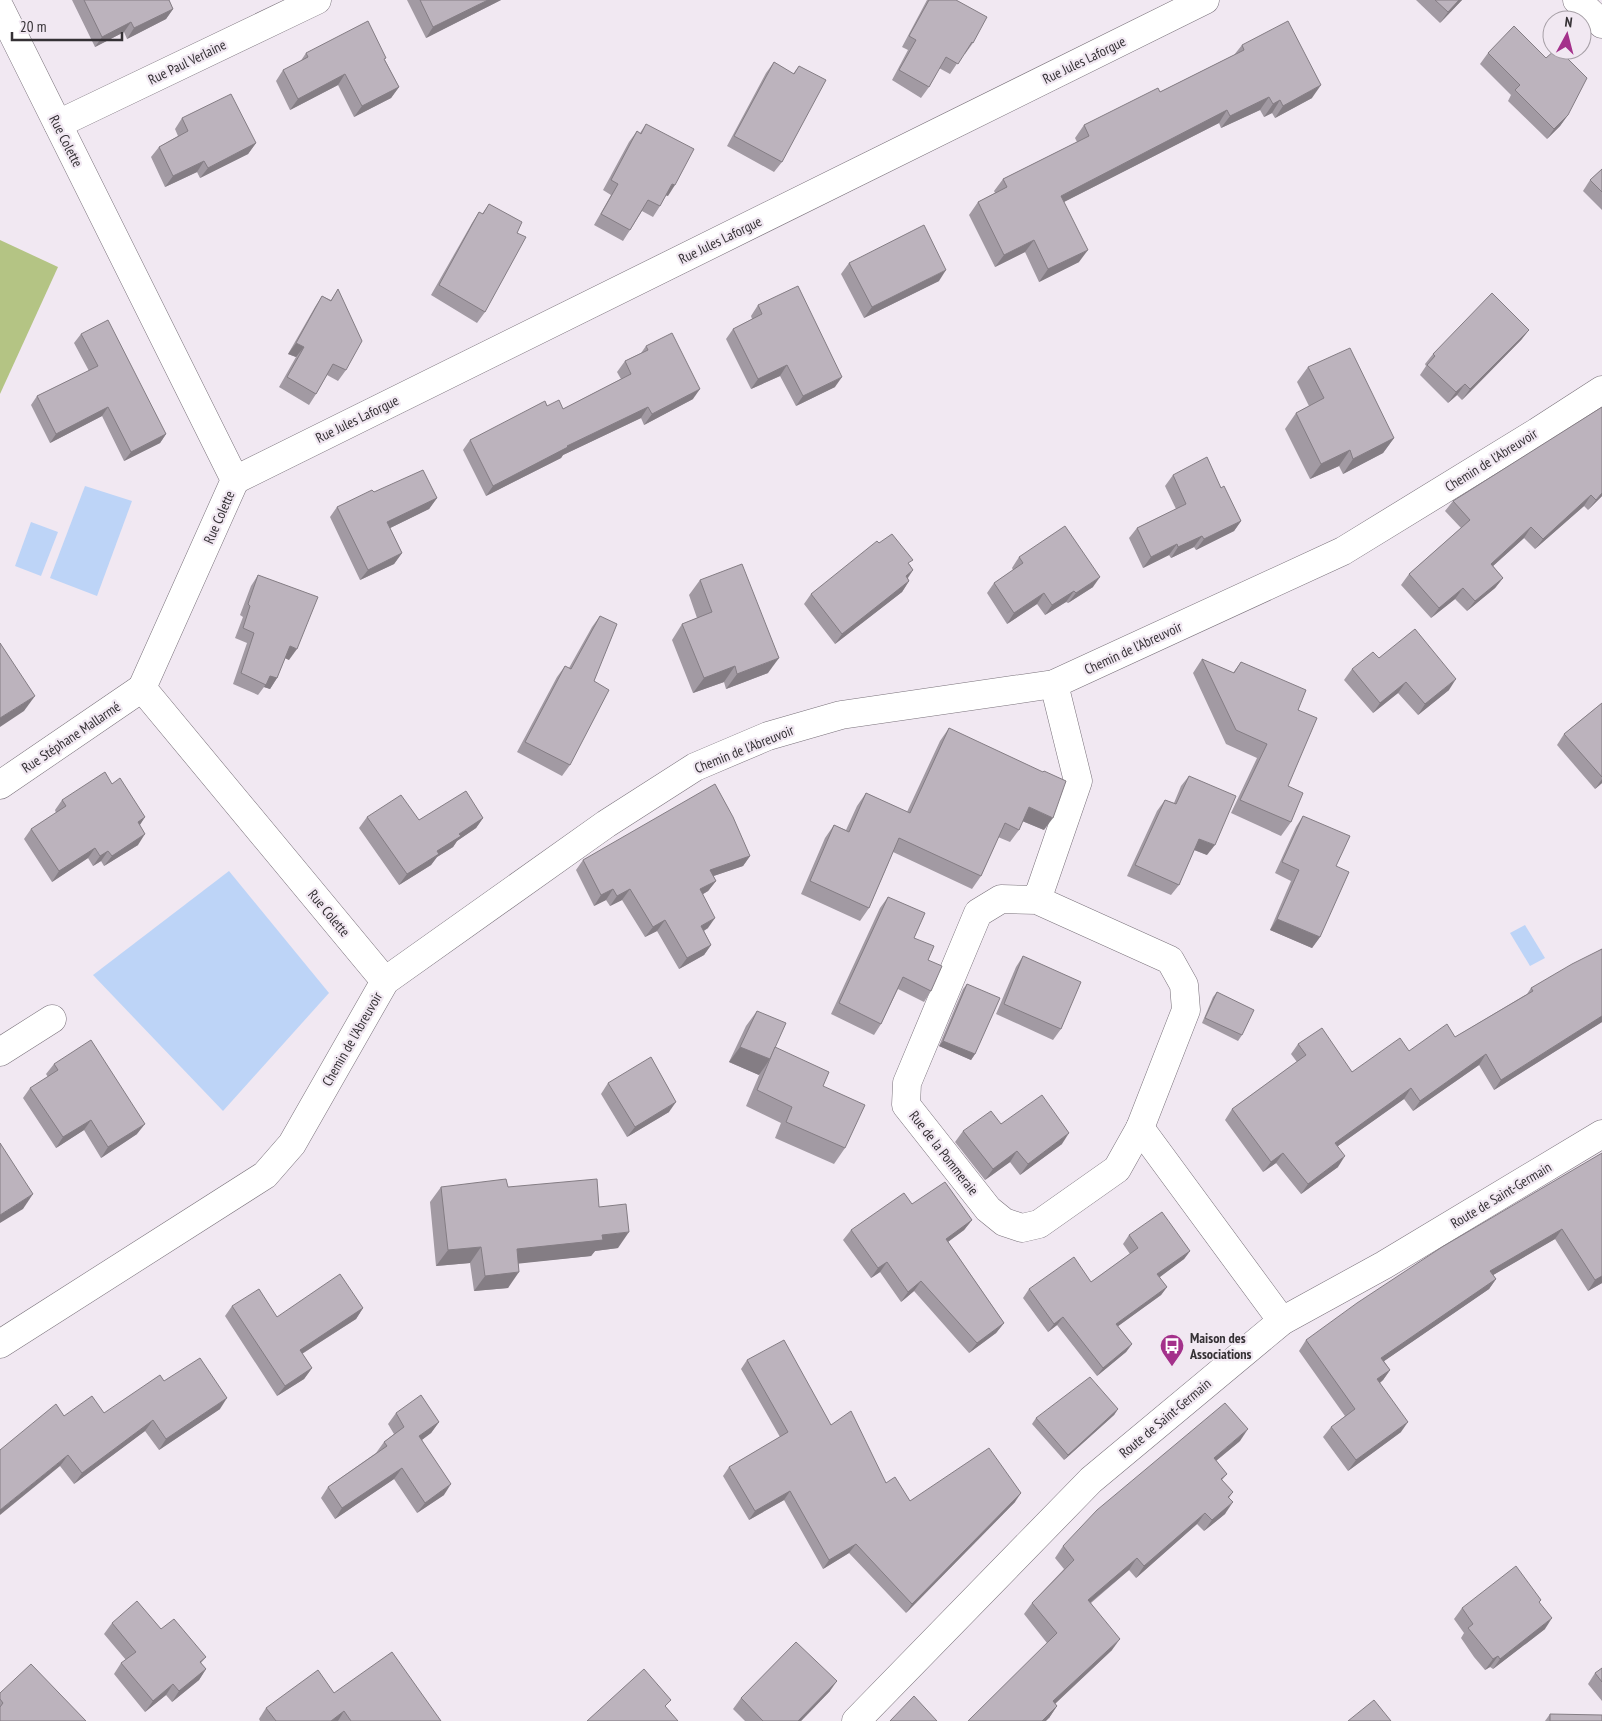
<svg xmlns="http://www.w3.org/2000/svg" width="1602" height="1721" viewBox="0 0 1602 1721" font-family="'PT Sans Narrow',sans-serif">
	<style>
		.green { fill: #b4c484 }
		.water { fill: #bdd4f7 }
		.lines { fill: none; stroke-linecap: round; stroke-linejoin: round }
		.minor-casing { stroke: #79717a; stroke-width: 29 }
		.minor { stroke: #fff; stroke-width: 28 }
		.wall { fill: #a29aa3 }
		.shaded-wall { fill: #847d84 }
		.building { fill: #bcb3bd; stroke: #847d84 }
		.labels { text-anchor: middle; stroke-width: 4.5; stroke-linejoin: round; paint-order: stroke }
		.street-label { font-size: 14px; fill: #353135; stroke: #f1e8f2 }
		.poi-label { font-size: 14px; font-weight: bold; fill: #353135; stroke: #f1e8f2; text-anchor: start }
	</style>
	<rect width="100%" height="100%" fill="#f1e8f2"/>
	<path class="green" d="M0,240L58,267L0,394Z"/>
	<g class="water">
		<path d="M85,486L132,501L97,596L50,578Z"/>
		<path d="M31,522L58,532L41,576L15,566Z"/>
		<path d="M229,871L329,993L223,1111L93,975Z"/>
		<path d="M1525,925L1545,958L1530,966L1510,933Z"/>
	</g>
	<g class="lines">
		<defs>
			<g id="minor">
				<path d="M1577,0L1602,24"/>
				<path d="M0,8L235,480L142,688L385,981"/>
				<path d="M58,124L317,0"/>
				<path d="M235,480L1205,0"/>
				<path d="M0,785L142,688"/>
				<path d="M1037,900L1170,960L1184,985L1186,1010L1140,1128L1117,1169L1039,1224L1022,1228L1004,1222L988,1209L906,1105L907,1083L978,913L1001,899L1037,900L1078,781L1054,684"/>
				<path d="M0,1052L52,1019"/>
				<path d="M1140,1128L1282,1321"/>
				<path d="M0,1344L265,1175L292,1144L385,981L606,824L695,767L768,736L841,715L1054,684L1343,551L1537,432L1602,390"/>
				<path d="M856,1721L1091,1480L1282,1321L1384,1265L1602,1134"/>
			</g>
		</defs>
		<use href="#minor" class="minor-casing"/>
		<use href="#minor" class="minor"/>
	</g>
	<g class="wall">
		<path d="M72,0H169L173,9L166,19L127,39L124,32L95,47Z"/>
		<path d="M407,0H501L426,38Z"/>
		<path d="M927,0H956L973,43L965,54L964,53L950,74L939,68L929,87L921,98L892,80L908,50L902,47Z"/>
		<path d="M1416,0H1462L1440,23Z"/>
		<path d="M1242,45L1312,98L1275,118L1272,113L1264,117L1260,110L1221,128L1219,123L1064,202L1079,262L1039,282L1025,252L995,267L969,215L978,202L995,193L994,191L1003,179L1077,142L1075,138L1084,125L1160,92L1234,55Z"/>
		<path d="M306,53L385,60L399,87L391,98L354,117L338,85L290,110L276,81L283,70L300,62Z"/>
		<path d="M1488,53L1568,115L1560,126L1547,139L1508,101L1511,95L1480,64Z"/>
		<path d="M774,62L793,74L799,66L782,162L774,172L727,146L766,73Z"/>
		<path d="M182,118L256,143L248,154L200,178L197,172L165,187L151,157L159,147L178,136L175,129Z"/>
		<path d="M646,124L668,196L666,195L660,206L653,217L642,211L630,230L623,241L594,225L611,195L603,190L629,142L637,131L640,133Z"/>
		<path d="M1602,169V210L1583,191L1590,180Z"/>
		<path d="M489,204L517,233L485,312L477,323L431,295L472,223L479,212L482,214Z"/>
		<path d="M849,263L939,281L864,318L841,274Z"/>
		<path d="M338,289L346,370L338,381L327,375L316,394L309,405L279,387L296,357L288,354L315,307L322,296L331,300Z"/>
		<path d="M758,305L835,387L796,406L780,376L751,389L726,339L733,329L752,319L751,316Z"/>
		<path d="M1529,330L1521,340L1462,400L1457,395L1448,403L1420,375L1426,366L1425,364L1433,354Z"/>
		<path d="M81,334L166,434L160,443L124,461L102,416L50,443L31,405L37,396L89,371L74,343Z"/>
		<path d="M646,346L693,399L644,425L641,418L563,455L561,458L486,496L463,450L470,440L547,406L563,409L621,379L617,372L625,361L641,353Z"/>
		<path d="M1308,367L1394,438L1383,453L1343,474L1339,466L1310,479L1285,429L1296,413L1309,406L1297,382Z"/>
		<path d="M1602,407V496L1588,510L1584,506L1535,549L1524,538L1493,566L1503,578L1495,588L1467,611L1455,599L1431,618L1401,585L1409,574L1461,528L1445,511L1453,501Z"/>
		<path d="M1173,475L1221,488L1241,521L1234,531L1196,550L1194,547L1171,558L1169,555L1143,568L1129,538L1137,528L1176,509L1165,486Z"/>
		<path d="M374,492L437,498L429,509L390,528L402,553L394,564L360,580L330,517L337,507Z"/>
		<path d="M879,543L910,565L913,570L908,578L909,581L902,592L835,644L804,604L811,594Z"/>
		<path d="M1019,557L1093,587L1068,603L1066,602L1045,615L1037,604L1007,624L987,593L994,583L1013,570L1012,568Z"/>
		<path d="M258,575L289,660L285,658L277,678L270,689L264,687L258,695L233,684L247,643L235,638L243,617L240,615L251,586Z"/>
		<path d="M700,580L768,673L726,689L724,682L693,693L672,640L682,624L697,618L689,595Z"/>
		<path d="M600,616L594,681L570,765L562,776L517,752L557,677L565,666L569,668L592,627Z"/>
		<path d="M1202,659L1233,673L1241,662L1298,710L1288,786L1291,822L1281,836L1231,813L1257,758L1226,744L1193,673Z"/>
		<path d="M1352,669L1449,690L1418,715L1398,693L1373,713L1344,680Z"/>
		<path d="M1602,703V783L1595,789L1557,745L1564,734Z"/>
		<path d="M949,728L1044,830L1022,821L1019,830L1010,842L998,837L981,876L972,889L893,852L869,908L860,921L801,894L825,838L834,825L846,830L857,806L866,793L907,812L940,741Z"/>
		<path d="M1189,776L1207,855L1194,850L1179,885L1171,895L1127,876L1157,811L1165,800L1174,803L1181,786Z"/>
		<path d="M112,784L145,817L139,825L138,845L104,866L101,861L93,866L88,858L52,882L24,839L31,829L56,813L55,810L62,800Z"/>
		<path d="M1303,816L1336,866L1320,937L1312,948L1270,930L1291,881L1275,873L1296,827Z"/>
		<path d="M367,817L419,820L483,818L476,828L457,841L453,847L437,857L431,865L399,885L359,828Z"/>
		<path d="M750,856L743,866L713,876L716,881L708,891L703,894L708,928L704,931L711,945L704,955L679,969L657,931L645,937L622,900L610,906L606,900L594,906L576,870L583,860Z"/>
		<path d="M888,897L928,960L931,991L924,1002L898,989L881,1024L874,1035L831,1014L880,908Z"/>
		<path d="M1602,949V1022L1494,1090L1479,1065L1413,1111L1404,1099L1338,1146V1167L1301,1194L1276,1163L1263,1172L1225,1120L1232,1109L1297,1062L1291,1054L1298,1044L1352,1072L1409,1051L1455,1037L1527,994L1531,988Z"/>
		<path d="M1023,956L1061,1029L1053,1040L996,1014L1016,967Z"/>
		<path d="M967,984L975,1054L971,1060L939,1046L963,989Z"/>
		<path d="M1217,992L1242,1035L1238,1041L1202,1023L1213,997Z"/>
		<path d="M757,1011L775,1048L823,1086L845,1148L834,1164L775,1138L781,1123L746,1106L760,1073L759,1075L729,1062L746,1026Z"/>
		<path d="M54,1064L137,1134L101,1158L84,1130L56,1148L23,1098L30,1088L48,1077L46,1074Z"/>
		<path d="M608,1083L669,1112L627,1137L601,1094Z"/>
		<path d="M1001,1124L1062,1144L1020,1175L1010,1162L985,1180L955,1142L963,1131Z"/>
		<path d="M1602,1153V1283L1588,1291L1555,1239L1493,1275L1496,1279L1489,1289L1384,1361L1390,1370L1383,1380L1380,1383L1401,1432L1348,1471L1323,1437L1331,1427L1345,1416L1299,1351L1306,1340Z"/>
		<path d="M441,1187H508L599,1207L618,1248L595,1251L591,1256L518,1263L508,1288L474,1291L470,1263L436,1266L430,1202Z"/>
		<path d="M912,1204L972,1220L964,1230L948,1242L1004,1323L996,1333L969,1353L914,1291L901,1302L880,1272L871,1278L843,1240L851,1230Z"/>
		<path d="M1129,1235L1190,1251L1184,1259L1159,1277L1167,1287L1161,1295L1118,1326L1132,1344L1126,1352L1097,1376L1057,1325L1048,1332L1023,1298L1029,1289L1091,1282L1130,1254L1123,1244Z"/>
		<path d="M232,1306L277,1317L363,1308L356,1319L302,1354L312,1368L304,1379L277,1396L225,1316Z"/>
		<path d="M747,1360L831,1425L886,1483L910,1501L1015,1502L906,1613L849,1553L823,1569L784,1500L749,1520L723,1476L729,1467L780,1437L741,1369Z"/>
		<path d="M164,1381L220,1409L159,1450L145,1431L74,1484L60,1466L64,1416L104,1413Z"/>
		<path d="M1118,1409L1114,1415L1064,1460L1032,1424L1036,1418Z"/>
		<path d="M396,1413L439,1422L431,1433L422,1440L444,1495L417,1513L394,1479L335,1519L321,1498L328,1487L376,1453L384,1442L394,1434L388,1424Z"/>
		<path d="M1240,1441L1216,1461L1227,1474L1222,1480L1233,1492L1229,1498L1225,1514L1204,1531L1197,1524L1136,1578L1129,1570L1091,1603L1112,1650L1055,1704L1057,1706L1049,1718L1047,1643L1024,1614L1032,1603L1064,1569L1055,1558L1063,1546Z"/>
		<path d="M1539,1602L1545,1629L1493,1669L1490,1667L1485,1670L1474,1657L1461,1638L1464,1633L1454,1619L1462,1608Z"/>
		<path d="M112,1623L161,1629L206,1657L201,1663L206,1669L199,1680L172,1702L166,1695L145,1712L114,1674L121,1663L126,1660L104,1634Z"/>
		<path d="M1602,1668V1701L1588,1684L1595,1673Z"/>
		<path d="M830,1691L801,1721H745L733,1709L741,1698Z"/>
		<path d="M0,1693L86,1721H0Z"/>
		<path d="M334,1693L441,1721H260L259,1719L266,1708Z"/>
		<path d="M1550,1714L1602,1721H1545Z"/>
	</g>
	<g class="shaded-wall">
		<path d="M488,0H501L426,38L433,27Z"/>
		<path d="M1459,0H1462L1440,23L1448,12Z"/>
		<path d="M173,9L166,19L127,39L134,28Z"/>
		<path d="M131,22L124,32L95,47L102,37Z"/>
		<path d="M345,74L338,85L290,110L298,99Z"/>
		<path d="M1321,85L1312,98L1275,118L1283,106Z"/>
		<path d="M399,87L391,98L354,117L362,106Z"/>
		<path d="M1269,97L1260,110L1221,128L1230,116Z"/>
		<path d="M1280,100L1272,113L1264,117L1273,104Z"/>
		<path d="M1227,110L1219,123L1052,208L1061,196Z"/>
		<path d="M1568,115L1560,126L1547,139L1554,129Z"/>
		<path d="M256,143L248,154L200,178L208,168Z"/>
		<path d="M204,161L197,172L165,187L173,176Z"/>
		<path d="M672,184L675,185L668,196L665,195Z"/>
		<path d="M1034,240L1025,252L995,267L1004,255Z"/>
		<path d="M1088,250L1079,262L1039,282L1048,269Z"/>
		<path d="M946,270L939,281L864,318L872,307Z"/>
		<path d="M1529,330L1521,340L1462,400L1470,389Z"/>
		<path d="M296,343L304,347L296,357L288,354Z"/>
		<path d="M787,365L780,376L751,389L758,379Z"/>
		<path d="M842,377L835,387L796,406L803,396Z"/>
		<path d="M1465,384L1457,395L1448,403L1456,392Z"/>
		<path d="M700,389L693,399L644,425L652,414Z"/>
		<path d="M108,407L102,416L50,443L56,434Z"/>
		<path d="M648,407L641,418L563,455L561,458L486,496L493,486L567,446Z"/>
		<path d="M166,434L160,443L124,461L131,452Z"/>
		<path d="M1394,438L1383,453L1343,474L1353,459Z"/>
		<path d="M1350,450L1339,466L1310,479L1321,464Z"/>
		<path d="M1602,493V496L1588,510L1596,500Z"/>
		<path d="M1591,495L1584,506L1535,549L1543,539Z"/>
		<path d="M437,498L429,509L380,533L387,522Z"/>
		<path d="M1241,521L1234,531L1196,550L1204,539Z"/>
		<path d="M1531,527L1524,538L1483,575L1491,564Z"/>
		<path d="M1202,536L1194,547L1171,558L1178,547Z"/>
		<path d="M1177,544L1169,555L1143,568L1151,557Z"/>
		<path d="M402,553L394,564L360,580L368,570Z"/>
		<path d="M913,570L906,580V576Z"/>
		<path d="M1100,577L1093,587L1068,603L1076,593Z"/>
		<path d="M1503,578L1495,588L1467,611L1475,601Z"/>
		<path d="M909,581L902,592L835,644L842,634Z"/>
		<path d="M1463,588L1455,599L1431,618L1439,608Z"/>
		<path d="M1074,591L1066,602L1045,615L1052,605Z"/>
		<path d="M1044,593L1037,604L1007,624L1014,613Z"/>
		<path d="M290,646L297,649L289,660L283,657Z"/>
		<path d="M779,658L768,673L726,689L737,674Z"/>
		<path d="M735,666L724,682L693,693L704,678Z"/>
		<path d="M270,676L277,678L270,689L264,687Z"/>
		<path d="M1456,679L1449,690L1418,715L1425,704Z"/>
		<path d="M1406,682L1398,693L1373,713L1380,703Z"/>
		<path d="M35,696L24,711L0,727V718Z"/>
		<path d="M1602,779V783L1595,789Z"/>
		<path d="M1029,807L1053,818L1044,830L1020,820Z"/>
		<path d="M145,817L138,828V822Z"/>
		<path d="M483,818L476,828L457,841L453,847L437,857L431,865L399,885L407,874L459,834Z"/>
		<path d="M145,834L138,845L104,866L112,856Z"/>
		<path d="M1199,839L1215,845L1207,855L1192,849Z"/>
		<path d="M95,848L88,858L52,882L59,871Z"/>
		<path d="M108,851L101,861L93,866L100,856Z"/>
		<path d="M750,856L743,866L702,880L710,870Z"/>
		<path d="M716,881L708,891L693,900L700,889Z"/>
		<path d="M613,889L606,900L594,906L601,895Z"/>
		<path d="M630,889L622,900L610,906L617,896Z"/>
		<path d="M715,918L708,928L694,936L701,926Z"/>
		<path d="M1277,919L1320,937L1312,948L1270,930Z"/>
		<path d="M665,920L657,931L645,937L653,927Z"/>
		<path d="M711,945L704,955L679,969L687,958Z"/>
		<path d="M1602,1016V1022L1494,1090L1501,1080Z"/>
		<path d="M943,1041L975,1054L971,1060L939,1046Z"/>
		<path d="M740,1047L770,1059L759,1075L729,1062Z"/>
		<path d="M1486,1054L1479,1065L1413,1111L1420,1101Z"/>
		<path d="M1411,1088L1404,1099L1328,1153L1335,1143Z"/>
		<path d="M676,1102L669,1112L627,1137L635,1127Z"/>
		<path d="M91,1120L84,1130L56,1148L63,1137Z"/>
		<path d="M145,1124L137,1134L101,1158L108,1147Z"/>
		<path d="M1069,1133L1062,1144L1020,1175L1028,1164Z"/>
		<path d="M1017,1151L1010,1162L985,1180L993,1169Z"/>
		<path d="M1283,1153L1276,1163L1263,1172L1271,1162Z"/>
		<path d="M1345,1156L1338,1167L1301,1194L1308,1184Z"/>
		<path d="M33,1194L23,1209L0,1223V1215Z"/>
		<path d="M972,1220L964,1230L938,1249L946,1239Z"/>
		<path d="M1562,1229L1555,1239L1483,1281L1490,1271Z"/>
		<path d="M629,1232L618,1248L595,1251L591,1256L506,1265L517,1249L602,1235Z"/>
		<path d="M481,1247L470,1263L436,1266L448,1250Z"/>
		<path d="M1190,1251L1184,1259L1152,1283L1157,1274Z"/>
		<path d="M887,1262L880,1272L871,1278L878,1268Z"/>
		<path d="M519,1272L508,1288L474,1291L485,1276Z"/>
		<path d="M1602,1276V1283L1588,1291L1595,1280Z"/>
		<path d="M1496,1279L1489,1289L1374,1368L1381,1358Z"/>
		<path d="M921,1281L914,1291L901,1302L908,1292Z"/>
		<path d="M1167,1287L1161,1295L1110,1332L1116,1324Z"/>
		<path d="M363,1308L356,1319L292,1360L300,1350Z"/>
		<path d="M1063,1317L1057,1325L1048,1332L1054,1324Z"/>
		<path d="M1004,1323L996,1333L969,1353L977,1343Z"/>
		<path d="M1132,1344L1126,1352L1097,1376L1103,1368Z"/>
		<path d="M312,1368L304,1379L277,1396L285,1386Z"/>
		<path d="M1390,1370L1383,1380L1370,1390L1377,1379Z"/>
		<path d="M227,1398L220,1409L159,1450L166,1439Z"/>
		<path d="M1118,1409L1114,1415L1064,1460L1068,1455Z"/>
		<path d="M153,1420L145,1431L74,1484L82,1473Z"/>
		<path d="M439,1422L431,1433L412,1447L419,1436Z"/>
		<path d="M1408,1422L1401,1432L1348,1471L1356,1460Z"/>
		<path d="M1248,1429L1240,1441L1206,1469L1214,1458Z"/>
		<path d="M68,1455L60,1466L0,1515V1510Z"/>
		<path d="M402,1468L394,1479L335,1519L342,1508Z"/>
		<path d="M451,1484L444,1495L417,1513L425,1503Z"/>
		<path d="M790,1491L784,1500L749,1520L755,1511Z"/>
		<path d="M1021,1493L1015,1502L906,1613L912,1604Z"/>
		<path d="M1233,1502L1225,1514L1204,1531L1212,1520Z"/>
		<path d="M1205,1513L1197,1524L1136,1578L1144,1566Z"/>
		<path d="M856,1544L849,1553L823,1569L829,1560Z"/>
		<path d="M1137,1558L1129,1570L1080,1611L1088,1600Z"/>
		<path d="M1552,1618L1545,1629L1493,1669L1500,1659Z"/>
		<path d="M1120,1639L1112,1650L1045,1713L1053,1701Z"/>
		<path d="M1498,1656L1490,1667L1485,1670L1493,1659Z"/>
		<path d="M206,1669L199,1680L172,1702L179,1691Z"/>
		<path d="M837,1681L830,1691L801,1721H798Z"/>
		<path d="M173,1684L166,1695L145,1712L153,1701Z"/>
		<path d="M1057,1706L1049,1718L1046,1721H1042Z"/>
		<path d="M344,1711L338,1721H331Z"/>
	</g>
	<g class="building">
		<path d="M84,0H169L173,9L134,28L131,22L102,37Z"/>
		<path d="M420,0H488L433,27Z"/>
		<path d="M929,0H956L987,17L973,43L972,42L958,64L946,57L929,87L899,70L916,40L909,36Z"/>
		<path d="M1435,0H1459L1448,12Z"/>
		<path d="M368,21L386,58L384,59L399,87L362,106L345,74L298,99L283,70L308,57L306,53Z"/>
		<path d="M1288,21L1321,85L1283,106L1280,100L1273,104L1269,97L1230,116L1227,110L1061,196L1088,250L1048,269L1034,240L1004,255L978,202L1007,187L1003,179L1089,136L1084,125L1158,88L1160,92L1244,50L1242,45Z"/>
		<path d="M1514,26L1546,58L1555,50H1559L1587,78L1568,115L1554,129L1515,90L1520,85L1488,53Z"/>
		<path d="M774,62L794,74L799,66L826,80L782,162L734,136Z"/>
		<path d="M231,94L256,143L208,168L204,161L173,176L159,147L188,131L182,118Z"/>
		<path d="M646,124L694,149L675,185L672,184L660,206L648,200L630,230L601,214L618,184L611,180L637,131L641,134Z"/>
		<path d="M1602,169V192L1590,180Z"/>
		<path d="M489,204L522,222L517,233L526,237L485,312L439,285L479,212L483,214Z"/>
		<path d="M924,225L946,270L872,307L849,263Z"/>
		<path d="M798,286L842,377L803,396L787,365L758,379L733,329L762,314L758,305Z"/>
		<path d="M338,289L362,341L346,370L333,364L316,394L287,377L304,347L296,343L322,296L331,301Z"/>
		<path d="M1492,293L1529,330L1470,389L1465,384L1456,392L1427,365L1435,356L1433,354Z"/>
		<path d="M108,320L166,434L131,452L108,407L56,434L37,396L98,366L81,334Z"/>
		<path d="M672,333L700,389L652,414L648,407L567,446L568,447L493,486L470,440L545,401L547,406L559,400L563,409L631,374L625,361L648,350L646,346Z"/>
		<path d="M1350,348L1394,438L1353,459L1350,450L1321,464L1296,413L1324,398L1308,367Z"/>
		<path d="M1602,407V493L1596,500L1591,495L1543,539L1531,527L1491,564L1503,578L1475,601L1463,588L1439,608L1409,574L1470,520L1453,501Z"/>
		<path d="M1207,457L1221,488L1224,486L1241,521L1204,539L1202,536L1178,547L1177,544L1151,557L1137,528L1186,504L1173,475Z"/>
		<path d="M423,470L437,498L387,522L402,553L368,570L337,507L372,490L374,492Z"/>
		<path d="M1065,526L1100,577L1076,593L1074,591L1052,605L1044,593L1014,613L994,583L1023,563L1019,557Z"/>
		<path d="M892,534L913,560L908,563L913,570L906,576L909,581L842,634L811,594L877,541L879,543Z"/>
		<path d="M742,564L779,658L737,674L735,666L704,678L682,624L712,612L700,580Z"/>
		<path d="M258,575L318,597L297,649L290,646L277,678L270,676L266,685L241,673L254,633L243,628L250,606L248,604Z"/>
		<path d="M600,616L617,624L594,681L609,690L570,765L525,742L565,666L571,669Z"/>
		<path d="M1415,629L1456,679L1425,704L1406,682L1380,703L1352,669L1373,652L1379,658Z"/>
		<path d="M0,643L35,696L0,718Z"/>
		<path d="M1202,659L1234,673L1241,662L1306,690L1298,710L1317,718L1288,786L1303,793L1291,822L1240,800L1267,744L1236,730Z"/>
		<path d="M1602,703V777L1564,734Z"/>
		<path d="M949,728L1043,772L1044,771L1066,781L1053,818L1029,807L1019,830L1005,823L981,876L899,838L869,908L810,881L834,825L849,832L866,793L910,813Z"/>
		<path d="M105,772L112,784L120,778L145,817L138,822L145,834L112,856L108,851L100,856L95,848L59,871L31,829L66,806L62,800Z"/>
		<path d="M1189,776L1236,796L1215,845L1199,839L1179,885L1135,865L1165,800L1176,804Z"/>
		<path d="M715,784L733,817L750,856L710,870L716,881L700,889L715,918L701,926L711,945L687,958L665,920L653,927L630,889L617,896L613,889L601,895L583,860Z"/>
		<path d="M466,791L483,818L459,834L461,836L437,851L439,854L407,874L367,817L401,795L419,820Z"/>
		<path d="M1303,816L1350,836L1336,866L1349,872L1320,937L1277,919L1299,870L1282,862Z"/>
		<path d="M888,897L925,913L914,938L934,946L928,960L942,966L931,991L903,977L881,1024L839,1003Z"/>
		<path d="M1602,949V1016L1501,1080L1486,1054L1420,1101L1411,1088L1335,1143L1345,1156L1308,1184L1283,1153L1271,1162L1232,1109L1306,1055L1298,1044L1322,1028L1352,1072L1400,1038L1409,1051L1447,1024L1455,1037L1533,991L1531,988L1572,964Z"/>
		<path d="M1023,956L1081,982L1061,1029L1004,1004Z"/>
		<path d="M967,984L1000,998L975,1054L943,1041Z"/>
		<path d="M1217,992L1254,1010L1242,1035L1205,1018Z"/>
		<path d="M757,1011L786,1023L770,1059L740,1047Z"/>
		<path d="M91,1040L145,1124L108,1147L91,1120L63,1137L30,1088L58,1070L54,1064Z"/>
		<path d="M775,1047L829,1072L823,1086L865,1105L845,1148L786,1122L792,1107L757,1090Z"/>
		<path d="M651,1057L676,1102L635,1127L608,1083Z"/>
		<path d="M1042,1095L1069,1133L1028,1164L1017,1151L993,1169L963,1131L991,1111L1001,1124Z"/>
		<path d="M0,1143L33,1194L0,1215Z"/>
		<path d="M1602,1153V1276L1595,1280L1562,1229L1490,1271L1496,1279L1381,1358L1390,1370L1377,1379L1408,1422L1356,1460L1331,1427L1355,1409L1306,1340L1357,1303L1442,1247Z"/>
		<path d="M506,1179L508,1187L597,1179L599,1207L626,1204L629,1232L602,1235L603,1240L517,1249L519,1272L485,1276L481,1247L448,1250L441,1187Z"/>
		<path d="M945,1182L972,1220L946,1239L1004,1323L977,1343L921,1281L908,1292L887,1262L878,1268L851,1230L904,1193L912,1204Z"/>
		<path d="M1162,1212L1190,1251L1157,1274L1167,1287L1116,1324L1132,1344L1103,1368L1063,1317L1054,1324L1029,1289L1074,1257L1091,1282L1138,1248L1129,1235Z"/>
		<path d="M340,1274L363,1308L300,1350L312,1368L285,1386L232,1306L259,1289L277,1317Z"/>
		<path d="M784,1340L831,1425L851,1411L886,1483L895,1477L910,1501L989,1448L1021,1493L912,1604L856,1544L829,1560L790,1491L755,1511L729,1467L788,1432L747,1360Z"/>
		<path d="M200,1358L227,1398L166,1439L153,1420L82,1473L68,1455L0,1510V1450L56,1404L64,1416L92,1396L104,1413L160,1375L164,1381Z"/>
		<path d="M1090,1377L1118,1409L1068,1455L1036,1418Z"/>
		<path d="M421,1395L439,1422L419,1436L451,1484L425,1503L402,1468L342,1508L328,1487L387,1446L384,1442L404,1427L396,1413Z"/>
		<path d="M1225,1403L1248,1429L1214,1458L1227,1474L1221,1479L1233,1492L1228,1497L1233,1502L1212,1520L1205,1513L1144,1566L1137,1558L1088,1600L1120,1639L1053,1701L1057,1706L1042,1721H968L1057,1633L1032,1603L1074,1560L1063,1546L1097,1510Z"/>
		<path d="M1516,1566L1541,1600L1539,1602L1552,1618L1500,1659L1498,1656L1493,1659L1468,1628L1473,1624L1462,1608Z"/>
		<path d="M137,1601L161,1629L174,1619L206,1657L200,1662L206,1669L179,1691L173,1684L153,1701L121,1663L136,1652L112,1623Z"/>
		<path d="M796,1642L837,1681L798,1721H763L741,1698Z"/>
		<path d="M392,1652L441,1721H351L344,1711L331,1721H276L266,1708L318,1670L334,1693Z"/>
		<path d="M31,1664L86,1721H0V1707L3,1703L0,1699V1693Z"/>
		<path d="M1602,1668V1682L1595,1673Z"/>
		<path d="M644,1669L671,1700L665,1706L678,1721H587Z"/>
		<path d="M914,1696L937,1721H890Z"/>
		<path d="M1374,1700L1391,1721H1348Z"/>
		<path d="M1550,1714L1602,1715V1721H1550Z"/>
	</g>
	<defs>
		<symbol id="bus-pin" viewBox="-11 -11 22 30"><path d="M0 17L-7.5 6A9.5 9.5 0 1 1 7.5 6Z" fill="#a4318b" stroke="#f1e8f2"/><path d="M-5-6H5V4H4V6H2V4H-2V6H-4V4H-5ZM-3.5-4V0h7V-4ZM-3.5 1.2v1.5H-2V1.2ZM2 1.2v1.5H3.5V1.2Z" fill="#fff"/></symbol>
	</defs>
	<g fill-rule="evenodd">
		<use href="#bus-pin" x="1158" y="1332" width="28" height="38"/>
	</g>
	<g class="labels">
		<g class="street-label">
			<text transform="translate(1084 60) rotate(-26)" y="5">Rue Jules Laforgue</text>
			<text transform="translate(187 62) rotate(-26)" y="5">Rue Paul Verlaine</text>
			<text transform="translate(66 141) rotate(63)" y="5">Rue Colette</text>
			<text transform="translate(720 240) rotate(-26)" y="5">Rue Jules Laforgue</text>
			<text transform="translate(357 419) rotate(-26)" y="5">Rue Jules Laforgue</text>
			<text transform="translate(1491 460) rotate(-32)" y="5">Chemin de l'Abreuvoir</text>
			<text transform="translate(219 517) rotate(-66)" y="5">Rue Colette</text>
			<text transform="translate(1133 648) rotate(-25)" y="5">Chemin de l'Abreuvoir</text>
			<text transform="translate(71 737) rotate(-34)" y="5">Rue Stéphane Mallarmé</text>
			<text transform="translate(744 749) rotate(-22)" y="5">Chemin de l'Abreuvoir</text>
			<text transform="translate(329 913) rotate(50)" y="5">Rue Colette</text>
			<text transform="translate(352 1039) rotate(-60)" y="5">Chemin de l'Abreuvoir</text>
			<text transform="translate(944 1153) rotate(52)" y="5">Rue de la Pommeraie</text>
			<text transform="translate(1501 1195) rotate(-31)" y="5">Route de Saint-Germain</text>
			<text transform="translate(1165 1418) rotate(-40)" y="5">Route de Saint-Germain</text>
		</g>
		<g class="poi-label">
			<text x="1190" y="1343">Maison des<tspan x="1190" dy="16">Associations</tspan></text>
		</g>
	</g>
	<g transform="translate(1567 35) rotate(7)"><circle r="24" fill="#f1e8f2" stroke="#a69fa6"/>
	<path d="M0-4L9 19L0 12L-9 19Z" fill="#a4318b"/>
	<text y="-8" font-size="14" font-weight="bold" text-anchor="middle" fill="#353135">N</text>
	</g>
	<path d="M12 32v8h110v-8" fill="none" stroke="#353135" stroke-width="2.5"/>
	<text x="20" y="32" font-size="15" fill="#353135" stroke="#f1e8f2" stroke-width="4" paint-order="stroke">20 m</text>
</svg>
